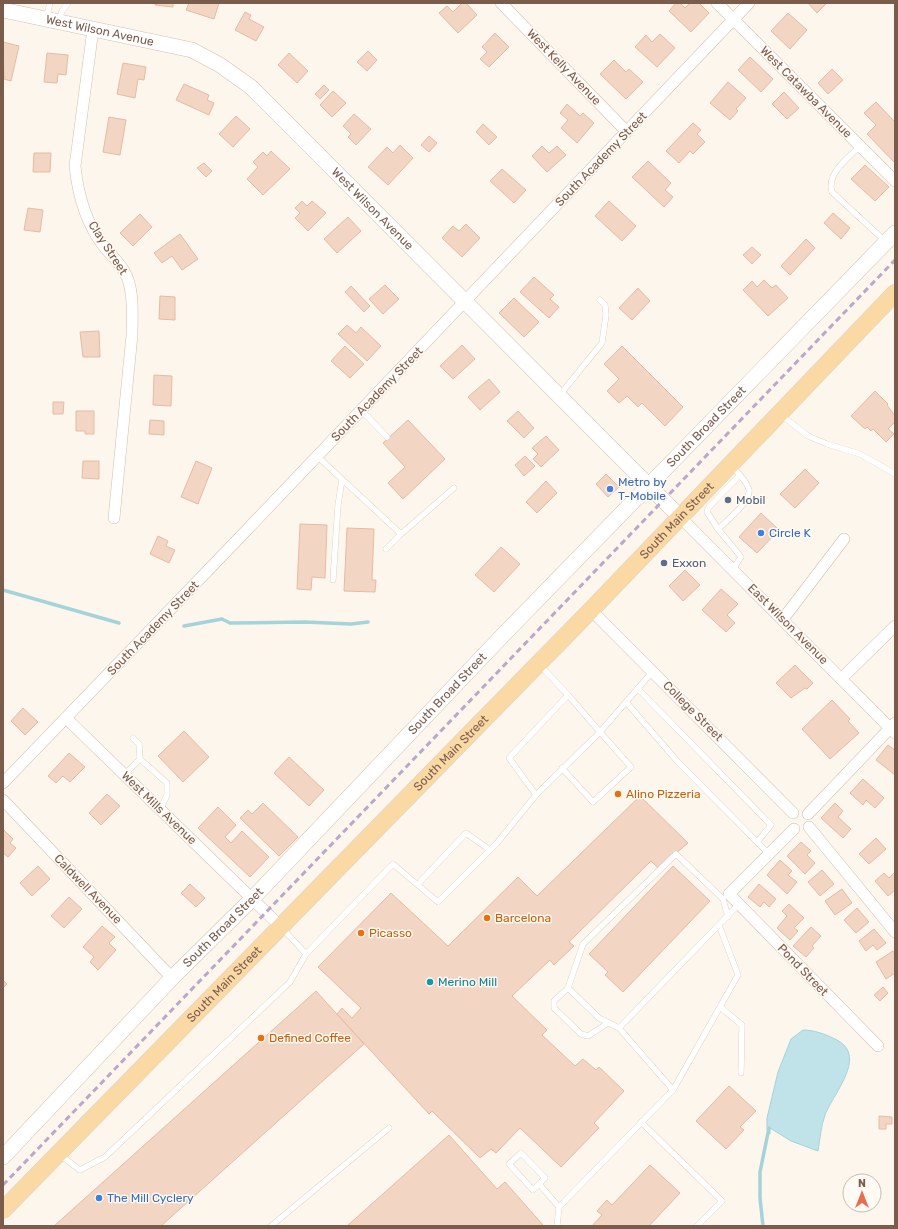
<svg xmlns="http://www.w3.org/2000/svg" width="898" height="1229" viewBox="0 0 898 1229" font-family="Rubik,sans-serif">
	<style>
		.water { fill: #bfe3e8; stroke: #a5d3da }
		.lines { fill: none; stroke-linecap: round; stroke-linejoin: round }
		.stream { stroke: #a5d3da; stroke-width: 3.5 }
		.building { fill: #f3d5c3; stroke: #e6bba3 }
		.lane-casing { stroke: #d1beb0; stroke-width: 6 }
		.street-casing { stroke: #d1beb0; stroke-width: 12 }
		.secondary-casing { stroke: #d6c0b0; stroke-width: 16 }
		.primary-casing { stroke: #dad1cd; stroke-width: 18 }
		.lane { stroke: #fff; stroke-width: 5.5 }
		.street { stroke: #fff; stroke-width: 11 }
		.secondary { stroke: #fff; stroke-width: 15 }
		.primary { stroke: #fbd9a5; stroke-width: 17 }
		.rail { stroke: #b9a8c9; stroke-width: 3; stroke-dasharray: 6 4; stroke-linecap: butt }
		.shop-dot { fill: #3f7fe0; stroke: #fffaf3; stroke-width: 1.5 }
		.service-dot { fill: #5c6f8a; stroke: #fffaf3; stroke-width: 1.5 }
		.food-dot { fill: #e8710a; stroke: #fffaf3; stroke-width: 1.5 }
		.culture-dot { fill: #0f9aa8; stroke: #fffaf3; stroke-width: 1.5 }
		.labels { text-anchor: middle; stroke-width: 3; stroke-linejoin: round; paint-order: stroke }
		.street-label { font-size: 12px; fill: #7a5c4d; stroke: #fffaf3 }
		.shop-label { font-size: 12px; fill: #366cbe; stroke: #fffaf3; text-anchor: start }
		.service-label { font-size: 12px; fill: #4e5e75; stroke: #fffaf3; text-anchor: start }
		.food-label { font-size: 12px; fill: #c56008; stroke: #fffaf3; text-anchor: start }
		.culture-label { font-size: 12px; fill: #0d838f; stroke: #fffaf3; text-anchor: start }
	</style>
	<rect width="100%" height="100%" fill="#fdf6ec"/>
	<path class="water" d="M803,1030C814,1030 825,1034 835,1039C869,1055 834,1092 825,1115C821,1126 820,1139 818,1151L791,1141L770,1128V1134L767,1130V1118L778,1072L791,1039Z"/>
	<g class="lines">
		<g class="stream">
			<path d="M3,590L119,623"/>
			<path d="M184,626L222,619L230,623L305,622L351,624L368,622"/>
			<path d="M763,1226L760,1198V1172L769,1128"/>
		</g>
	</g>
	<g class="building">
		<path d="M155,3H173V7L155,5Z"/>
		<path d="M189,3H219L214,19L186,10Z"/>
		<path d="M462,3H466L477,15L458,33L439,13L447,6L453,12Z"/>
		<path d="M676,3H680L685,8L690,3H699L709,13L691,32L669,11Z"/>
		<path d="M808,3H827L817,13Z"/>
		<path d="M245,12L251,15L249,19L264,27L256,41L235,30Z"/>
		<path d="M788,13L807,30L790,49L771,31Z"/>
		<path d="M495,33L509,47L489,67L480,59L487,52L482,47Z"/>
		<path d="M660,34L675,48L657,67L635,47L646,35L652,42Z"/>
		<path d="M3,42L19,46L11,81L4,79Z"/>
		<path d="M368,51L377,60L367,71L357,62Z"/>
		<path d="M47,53L68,55L66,75L58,74L57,83L44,82Z"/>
		<path d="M289,53L308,71L297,83L278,65Z"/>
		<path d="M750,57L773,79L761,92L738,70Z"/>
		<path d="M614,60L626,72L629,69L643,82L626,99L600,74Z"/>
		<path d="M123,63L146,67L144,80L138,79L135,98L117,94Z"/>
		<path d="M832,69L843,80L828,94L818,83Z"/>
		<path d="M728,82L746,98L736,109L738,111L730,120L710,103Z"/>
		<path d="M184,84L209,95L207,100L214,103L209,115L176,100Z"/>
		<path d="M324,85L329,90L320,99L315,94Z"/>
		<path d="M333,91L346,103L332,117L320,105Z"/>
		<path d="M784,92L799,108L787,119L772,104Z"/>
		<path d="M876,102L895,122V163L867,134L876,125L864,113Z"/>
		<path d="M567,104L580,116L583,113L594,123L577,143L561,128L568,120L560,113Z"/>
		<path d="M354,114L371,129L356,145L348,137L351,134L343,126Z"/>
		<path d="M236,116L250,129L233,147L219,134Z"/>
		<path d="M109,117L126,120L120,155L103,152Z"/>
		<path d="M693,123L701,130L697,134L705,142L693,154L690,151L679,163L666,151Z"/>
		<path d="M483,124L497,137L489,145L476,132Z"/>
		<path d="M429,136L437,143L429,152L421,145Z"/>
		<path d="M400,145L413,158L388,185L368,167L387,147L393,153Z"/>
		<path d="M542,146L549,153L557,146L566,155L547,172L532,156Z"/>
		<path d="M271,151L290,169L263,195L247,179L258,167L253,162L263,152L267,156Z"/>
		<path d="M34,153H51L50,172H33Z"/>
		<path d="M648,161L671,183L665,190L673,197L664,207L632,177Z"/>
		<path d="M204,163L212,171L206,177L197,168Z"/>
		<path d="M865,165L889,187L875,201L851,179Z"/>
		<path d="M502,169L526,190L514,203L490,181Z"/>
		<path d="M302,201L307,206L312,201L326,213L308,231L295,218L300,213L295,208Z"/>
		<path d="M609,201L636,226L622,241L595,216Z"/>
		<path d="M28,208L43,210L40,232L24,230Z"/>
		<path d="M833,213L850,228L841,239L824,223Z"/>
		<path d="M140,214L152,227L133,246L120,233Z"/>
		<path d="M348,217L361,231L337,253L324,239Z"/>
		<path d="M466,224L480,238L462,257L442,238L453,226L459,231Z"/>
		<path d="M180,234L198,259L182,270L172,256L162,263L154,253Z"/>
		<path d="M806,239L815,248L790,275L781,266Z"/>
		<path d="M752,247L761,255L752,264L743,255Z"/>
		<path d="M534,277L554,295L550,299L559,307L549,318L520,292Z"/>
		<path d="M764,280L772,288L776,285L788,298L768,316L743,290L752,281L757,287Z"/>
		<path d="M385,285L399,299L383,314L369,299Z"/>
		<path d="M351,286L370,306L364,312L345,292Z"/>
		<path d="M638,288L650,301L632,320L619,308Z"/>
		<path d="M160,296L175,297V320L159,319Z"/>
		<path d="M514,298L539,322L524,337L499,313Z"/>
		<path d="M347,325L356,333L361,327L381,346L367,361L338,334Z"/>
		<path d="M99,331L100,357H83L80,332Z"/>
		<path d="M462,345L475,359L453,379L440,366Z"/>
		<path d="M345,346L364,364L350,378L331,361Z"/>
		<path d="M622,346L683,407L665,426L642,403L638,407L627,396L619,403L607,391L619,379L604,364Z"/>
		<path d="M154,375L172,376L171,406L153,405Z"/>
		<path d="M489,379L500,392L480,410L468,397Z"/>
		<path d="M875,391L888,404L887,405L895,416V422L888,429L894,434L886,442L873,429L871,431L867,427L865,429L851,416Z"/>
		<path d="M53,402H64L63,414H53Z"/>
		<path d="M76,411H94V434H85V431H76Z"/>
		<path d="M518,411L534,428L524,438L507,421Z"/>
		<path d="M150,420L164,421V435L149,434Z"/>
		<path d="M408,420L445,459L403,499L388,483L405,467L383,443Z"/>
		<path d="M546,436L559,450L541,467L533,459L538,454L532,448Z"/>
		<path d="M525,456L535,466L524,476L515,465Z"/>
		<path d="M83,461H99V479L82,478Z"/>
		<path d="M196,461L212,468L198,504L181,497Z"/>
		<path d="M805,469L819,483L795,508L780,494Z"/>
		<path d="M606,474L619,487L608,497L596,484Z"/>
		<path d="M546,481L557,493L537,513L526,502Z"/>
		<path d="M761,513L779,530L757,553L739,537Z"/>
		<path d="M300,524L327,525L325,578L312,577L311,590L297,589Z"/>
		<path d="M347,528L374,529L372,580H376L375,592L344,591Z"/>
		<path d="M158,536L168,541L166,546L175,550L169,563L150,554Z"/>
		<path d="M501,547L520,564L494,592L475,575Z"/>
		<path d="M685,570L700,585L683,601L669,586Z"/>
		<path d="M721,589L738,604L727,615L735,623L726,632L702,610Z"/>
		<path d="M795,665L813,683L807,689L805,688L791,698L776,683Z"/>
		<path d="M832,700L850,719L848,721L859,733L830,759L802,729Z"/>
		<path d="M23,708L38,722L25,735L11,721Z"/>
		<path d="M184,731L209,757L183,782L158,756Z"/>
		<path d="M888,745L895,750V775L876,760Z"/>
		<path d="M69,753L85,767L70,782L63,776L56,783L48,776Z"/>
		<path d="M289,757L324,790L309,806L274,773Z"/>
		<path d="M863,779L884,798L875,808L866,800L863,805L850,793Z"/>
		<path d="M107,794L120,806L101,825L89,813Z"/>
		<path d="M640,796L688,843L668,860L667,859L658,868L651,861L569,942L574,946L554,965L550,960L512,996L547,1030L542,1035L575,1066L583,1059L596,1070L599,1067L624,1091L594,1123L599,1128L561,1167L520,1128L496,1153L491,1149L480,1158L432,1111L429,1114L337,1014L342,1008L352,1018L361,1008L318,967L391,893L448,946L518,877L537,896Z"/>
		<path d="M263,803L298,837L279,856L240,818L248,810L252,814Z"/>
		<path d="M835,803L843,811L838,817L851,829L843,838L821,818Z"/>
		<path d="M218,807L236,825L225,837L231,843L242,831L269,857L250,877L198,828Z"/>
		<path d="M3,829L13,839L10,843L16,848L8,857L3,853Z"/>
		<path d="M876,838L886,849L869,864L859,854Z"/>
		<path d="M801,842L811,851L807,855L815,863L805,874L787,856Z"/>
		<path d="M780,860L792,871L788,875L797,882L787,894L767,875Z"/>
		<path d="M38,866L50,879L32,896L20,883Z"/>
		<path d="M673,866L710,901L623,992L605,975L608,972L589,954Z"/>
		<path d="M822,870L834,884L820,896L808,882Z"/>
		<path d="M895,872V890L888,896L875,881L884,873L889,878Z"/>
		<path d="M190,884L205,898L196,907L181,893Z"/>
		<path d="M759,884L776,899L769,907L764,902L760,907L748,897Z"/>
		<path d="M842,889L852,903L835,915L825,901Z"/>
		<path d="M69,897L82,909L64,928L51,916Z"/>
		<path d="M789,904L804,918L794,928L798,931L790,940L777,928L787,916L782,911Z"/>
		<path d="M857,908L869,922L856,933L844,920Z"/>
		<path d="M102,926L115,937L109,943L116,950L98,970L90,962L94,957L83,947Z"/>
		<path d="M811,927L821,936L812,946L814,948L806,957L793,946Z"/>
		<path d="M874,929L886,943L877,950L873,945L866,951L859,941Z"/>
		<path d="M893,951L895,954V973L886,979L876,962Z"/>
		<path d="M3,980L7,984L3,988Z"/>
		<path d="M883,987L888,993L880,1001L874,995Z"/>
		<path d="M316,991L364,1044L161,1226H54Z"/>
		<path d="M729,1086L756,1111L740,1127L744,1130L726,1149L696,1121Z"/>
		<path d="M879,1116L892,1117V1124H886V1129H879Z"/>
		<path d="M449,1135L497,1189L505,1182L543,1225L542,1226H347Z"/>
		<path d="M650,1165L680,1193L649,1226H592L602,1215L597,1211L607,1200L612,1205Z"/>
	</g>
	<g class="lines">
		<defs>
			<g id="lane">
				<path d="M46,19L50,3"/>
				<path d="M59,20L62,11L68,3"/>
				<path d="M860,146C848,158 826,174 832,192L885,241"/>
				<path d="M559,396L602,343L606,315L605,305L600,300"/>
				<path d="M361,410L387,437"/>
				<path d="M781,415L808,436L827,444L860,454L895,474"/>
				<path d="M317,456L401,534L454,488"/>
				<path d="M732,466C738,473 747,481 749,490C751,501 726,522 718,529L741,557L733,569"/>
				<path d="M718,529L707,512L709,507L740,475"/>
				<path d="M386,549L401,534"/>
				<path d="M333,580L338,505L342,480"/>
				<path d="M638,689L771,825L757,842"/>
				<path d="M568,695L600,732L653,671"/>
				<path d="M626,702L678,762L769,854"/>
				<path d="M133,738L139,744L140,759"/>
				<path d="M124,775L140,759L167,783V795L160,810"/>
				<path d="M536,795L600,732L631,767L593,802L562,768"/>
				<path d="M418,884L466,833L490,850"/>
				<path d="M282,928L306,954"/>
				<path d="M568,988L554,1001V1008L581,1034L588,1036L608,1023"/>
				<path d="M720,1007L742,1025L741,1073"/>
				<path d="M619,1028L599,1018L568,988L583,944L676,854L723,899L728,917"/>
				<path d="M673,1090L738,975L719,925"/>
				<path d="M641,1122L722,1201L697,1226"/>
				<path d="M60,1155L80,1170L105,1157L290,982L306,954L393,864L438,902L497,843L536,795L509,758L568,695L539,664"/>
				<path d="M539,1184L545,1178L521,1153L509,1164L533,1190L539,1184L559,1207"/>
				<path d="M271,1226L389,1128"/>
				<path d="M557,1226L559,1207L673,1090L619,1028L739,904"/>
			</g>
			<g id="street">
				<path d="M501,3L627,132"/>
				<path d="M717,3L895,181"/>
				<path d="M93,29L75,166C78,196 86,224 105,248C113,257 123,266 127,277C134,295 132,315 132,335L114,518"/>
				<path d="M680,517L895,733"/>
				<path d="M591,610L793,813"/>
				<path d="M783,619L844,539"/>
				<path d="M842,678L895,626"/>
				<path d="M66,718L280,926"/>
				<path d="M3,783L242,535L749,3"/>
				<path d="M3,800L172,978"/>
				<path d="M808,814L895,723"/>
				<path d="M809,827L895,932"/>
				<path d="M794,829L729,894L878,1046"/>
			</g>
			<g id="secondary">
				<path id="s1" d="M3,10L192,50L220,65L251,87L680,517"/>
				<path id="s2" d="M3,1157L172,978L252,899L504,634L895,233"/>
			</g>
			<g id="primary">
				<path id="s3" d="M3,1210L591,610L895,293"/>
			</g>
		</defs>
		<use href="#lane" class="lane-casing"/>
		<use href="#street" class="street-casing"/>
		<use href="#secondary" class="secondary-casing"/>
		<use href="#primary" class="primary-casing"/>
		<use href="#lane" class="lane"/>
		<use href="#street" class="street"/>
		<use href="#secondary" class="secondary"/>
		<use href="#primary" class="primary"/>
		<path class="rail" d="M3,1185L895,260"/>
	</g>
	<g class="shop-dot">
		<circle cx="610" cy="489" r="4"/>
		<circle cx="761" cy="533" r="4"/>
		<circle cx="99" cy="1198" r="4"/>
	</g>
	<g class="service-dot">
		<circle cx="728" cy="500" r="4"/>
		<circle cx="664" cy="563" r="4"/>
	</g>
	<g class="food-dot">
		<circle cx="618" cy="794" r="4"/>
		<circle cx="487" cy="918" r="4"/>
		<circle cx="361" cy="933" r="4"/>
		<circle cx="261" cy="1038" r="4"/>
	</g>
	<circle class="culture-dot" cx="430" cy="982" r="4"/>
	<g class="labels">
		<g class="street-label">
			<text dy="4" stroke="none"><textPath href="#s1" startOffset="99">West Wilson Avenue</textPath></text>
			<text transform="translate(564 67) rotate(46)" y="4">West Kelly Avenue</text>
			<text transform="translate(806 92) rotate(45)" y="4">West Catawba Avenue</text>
			<text transform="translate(601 159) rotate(-46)" y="4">South Academy Street</text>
			<text dy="4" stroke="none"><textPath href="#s1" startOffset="435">West Wilson Avenue</textPath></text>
			<text transform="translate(108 248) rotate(57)" y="4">Clay Street</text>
			<text transform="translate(377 394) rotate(-46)" y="4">South Academy Street</text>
			<text dy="4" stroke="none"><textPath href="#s2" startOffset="1014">South Broad Street</textPath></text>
			<text dy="4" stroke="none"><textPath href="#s3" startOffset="964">South Main Street</textPath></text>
			<text transform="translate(788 624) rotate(45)" y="4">East Wilson Avenue</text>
			<text transform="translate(153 628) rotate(-46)" y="4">South Academy Street</text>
			<text dy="4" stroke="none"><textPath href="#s2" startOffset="642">South Broad Street</textPath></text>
			<text transform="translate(693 711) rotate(45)" y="4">College Street</text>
			<text dy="4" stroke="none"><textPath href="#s3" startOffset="640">South Main Street</textPath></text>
			<text transform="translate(159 808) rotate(44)" y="4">West Mills Avenue</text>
			<text transform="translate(88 889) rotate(46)" y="4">Caldwell Avenue</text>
			<text dy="4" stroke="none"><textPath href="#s2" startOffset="318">South Broad Street</textPath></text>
			<text transform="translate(803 970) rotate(46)" y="4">Pond Street</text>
			<text dy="4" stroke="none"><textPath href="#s3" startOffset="316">South Main Street</textPath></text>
		</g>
		<g class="shop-label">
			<text x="618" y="486">Metro by<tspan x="618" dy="14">T-Mobile</tspan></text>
			<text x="769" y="537">Circle K</text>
			<text x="107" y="1202">The Mill Cyclery</text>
		</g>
		<g class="service-label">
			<text x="736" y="504">Mobil</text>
			<text x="672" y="567">Exxon</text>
		</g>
		<g class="food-label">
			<text x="626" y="798">Alino Pizzeria</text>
			<text x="495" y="922">Barcelona</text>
			<text x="369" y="937">Picasso</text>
			<text x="269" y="1042">Defined Coffee</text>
		</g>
		<g class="culture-label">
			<text x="438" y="986">Merino Mill</text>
		</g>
	</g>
	<rect width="898" height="1229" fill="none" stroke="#7a5c4d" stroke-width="8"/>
	<g transform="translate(862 1193)"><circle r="19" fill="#fffaf3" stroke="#cabbb1"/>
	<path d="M0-3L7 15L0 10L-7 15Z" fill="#e76f51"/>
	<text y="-6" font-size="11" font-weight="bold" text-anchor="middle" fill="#7a5c4d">N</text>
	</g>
</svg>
